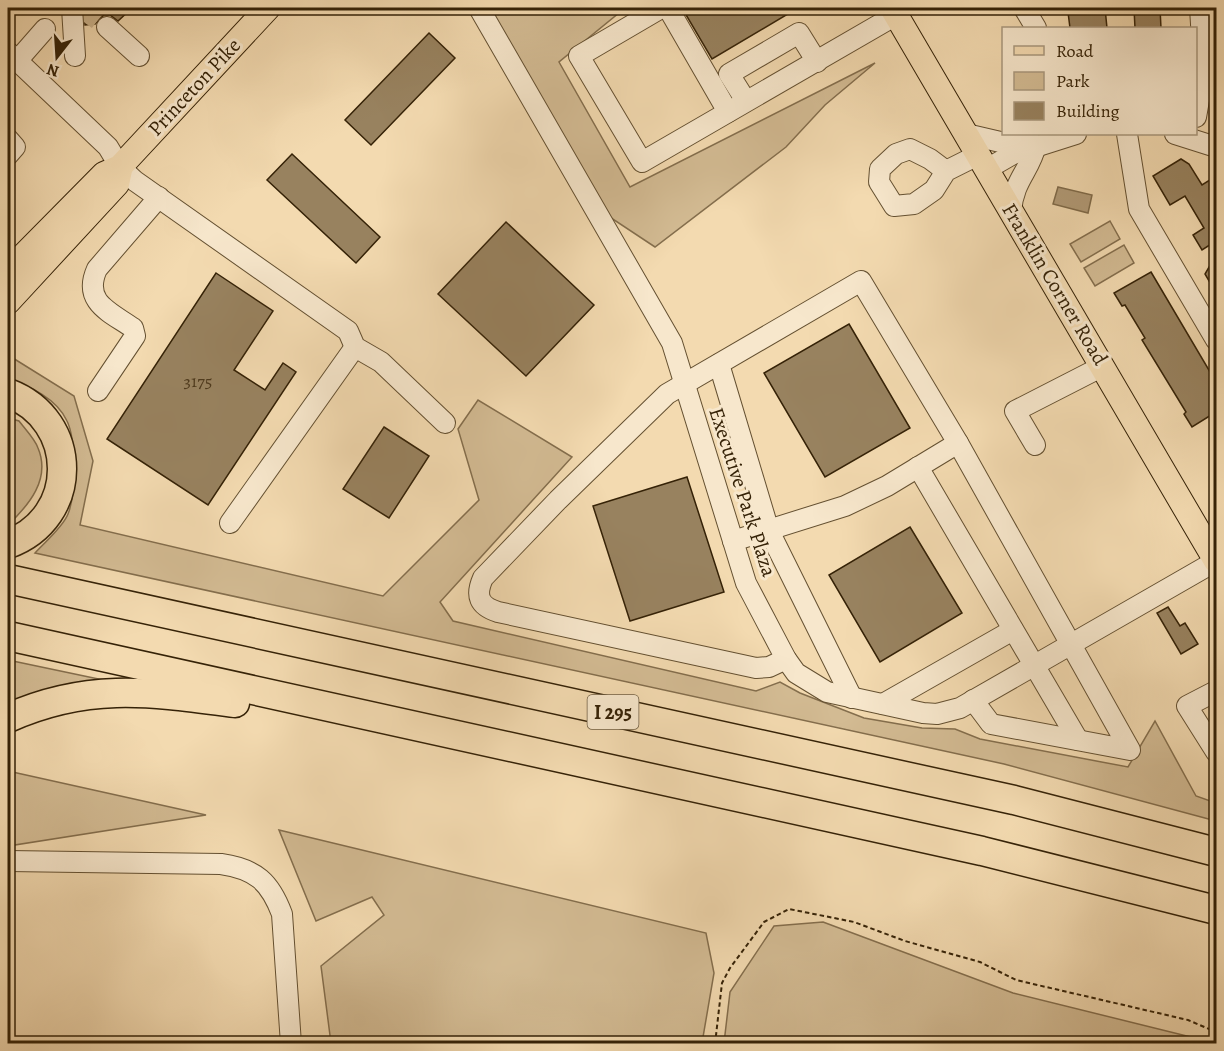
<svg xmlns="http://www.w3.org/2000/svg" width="1224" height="1051" viewBox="0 0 1224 1051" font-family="Alegreya,serif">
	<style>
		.green { fill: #d3bb93; stroke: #846e4d; stroke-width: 1.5 }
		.water { fill: #b29b77; stroke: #806b4a; stroke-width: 1.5 }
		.building { fill: #98825f; stroke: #352207; stroke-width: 1.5 }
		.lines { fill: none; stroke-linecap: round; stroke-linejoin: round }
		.minor-tunnel { stroke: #cdb58e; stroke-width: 20; stroke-dasharray: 20 10; stroke-linecap: butt }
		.minor-casing { stroke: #645031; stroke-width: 22 }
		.major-casing { stroke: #352207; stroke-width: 26 }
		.highway-casing { stroke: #352207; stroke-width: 31 }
		.path { stroke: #352207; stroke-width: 2; stroke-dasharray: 4.5 3; stroke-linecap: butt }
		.minor { stroke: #f7e7cc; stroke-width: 20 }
		.major { stroke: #f3dab0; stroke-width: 24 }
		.highway { stroke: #f3dab0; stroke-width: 28 }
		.labels { text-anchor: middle; stroke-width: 6; stroke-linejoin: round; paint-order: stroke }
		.number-label { font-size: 18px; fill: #4e3a1d }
		.shield { fill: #f7e7cc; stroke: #6f5d42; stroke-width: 1.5 }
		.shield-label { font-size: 20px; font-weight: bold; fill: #352207 }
		.street-label { font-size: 21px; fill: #352207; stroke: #f7e7cc }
	</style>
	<rect width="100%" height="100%" fill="#f3dab0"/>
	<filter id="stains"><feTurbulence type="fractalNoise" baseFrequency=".00333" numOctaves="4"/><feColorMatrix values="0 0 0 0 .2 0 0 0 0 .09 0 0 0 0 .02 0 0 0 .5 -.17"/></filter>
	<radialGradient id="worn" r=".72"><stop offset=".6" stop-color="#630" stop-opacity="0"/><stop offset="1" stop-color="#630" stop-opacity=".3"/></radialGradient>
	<g class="green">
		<path d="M487,8H625L559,62L630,187L875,63L825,105L786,147L655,247L593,206Z"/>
		<path d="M1110,221L1120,239L1081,262L1070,244Z"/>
		<path d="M1124,245L1134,263L1095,286L1084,268Z"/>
		<path d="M8,355L74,396L93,461L80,525L383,596L479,500L458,429L478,400L572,457L440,602L453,621L756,691L780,682L800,693L864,718L922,728L955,729L980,739L1128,767L1155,721L1196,796L1216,803V821L1004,764L35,553C45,542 63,527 68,514C76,495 76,439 67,421C57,399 29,385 8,380Z"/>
		<path d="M8,418L19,421C25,429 35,439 38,448C51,479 29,505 8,525Z"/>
		<path d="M8,660L108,681L8,706Z"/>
		<path d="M8,771L206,815L8,846Z"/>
		<path d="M279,830L706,933L714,973L702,1043H331L321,966L384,915L372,897L316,921Z"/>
		<path d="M823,922L1013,993L1215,1043H724L730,992L774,926Z"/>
	</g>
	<path class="water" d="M1058,187L1092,195L1088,213L1053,204Z"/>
	<g class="building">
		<path d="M84,8H132L118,21L110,15H104L95,24L85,25Z"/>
		<path d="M682,8H798L712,59Z"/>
		<path d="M1079,8H1105L1107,28H1070L1068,12L1079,10Z"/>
		<path d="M1134,8H1160L1161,28H1135Z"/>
		<path d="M429,33L455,58L371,145L345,120Z"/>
		<path d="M292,154L380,237L356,263L267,180Z"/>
		<path d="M1181,159L1189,164L1202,185L1216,176V241L1202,250L1193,235L1204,228L1185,196L1170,205L1153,176Z"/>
		<path d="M506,222L594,305L526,376L438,294Z"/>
		<path d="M1216,255V293L1205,274Z"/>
		<path d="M1151,272L1216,382V412L1192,427L1184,414L1186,412L1142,340L1145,338L1125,305L1122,306L1114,293Z"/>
		<path d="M216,273L273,311L234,370L265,390L283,363L296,372L208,505L107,439Z"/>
		<path d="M849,324L910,428L825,477L764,373Z"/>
		<path d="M384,427L429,456L389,518L343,489Z"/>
		<path d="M687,477L724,592L630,621L593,506Z"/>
		<path d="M910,527L962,613L880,662L829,575Z"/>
		<path d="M1168,607L1180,626L1185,623L1198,644L1181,654L1157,613Z"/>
	</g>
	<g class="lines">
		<path class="minor-tunnel" d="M82,8L107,27"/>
		<defs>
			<g id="minor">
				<path d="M72,8L75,56"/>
				<path d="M479,8L672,343L746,583L786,659L796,673L827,692L923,713L937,714L960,708L1216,561"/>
				<path d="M661,8L579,56L642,162L896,15"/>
				<path d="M668,8L728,112"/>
				<path d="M1024,8L1036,28"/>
				<path d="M107,27L139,56"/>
				<path d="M8,52L108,147L120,167L135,181L348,331L355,347L381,362L445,423"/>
				<path d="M17,61L45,29"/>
				<path d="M746,101L729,74L799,33L817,62"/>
				<path d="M1196,117L1204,72L1200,8"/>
				<path d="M966,134L1009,144L1024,142L1036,145C1030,171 1014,179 1011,211"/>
				<path d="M1127,134L1139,209L1216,340"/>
				<path d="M1175,134L1216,147"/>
				<path d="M8,139L15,147L8,155"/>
				<path d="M987,169L1013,154L1076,134"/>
				<path d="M946,171L930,159L910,149L896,154L880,169L879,182L894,206L914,204L934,190L946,171L978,155"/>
				<path d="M719,364L769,531L852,698"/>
				<path d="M98,391L135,336L133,328C110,312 82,302 97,269L159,197"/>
				<path d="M1035,445L1015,411L1103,366"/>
				<path d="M918,467L1078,740"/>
				<path d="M230,523L355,347"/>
				<path d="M733,541L845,506L887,486L958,443"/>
				<path d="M786,659L769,667L756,668L498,612C479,606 475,596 483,578L558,500L667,394L861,281L958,443L1130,750L991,724L973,700"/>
				<path d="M1216,691L1187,706L1216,752"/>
				<path d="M883,704L1013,630"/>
				<path d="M8,861L221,864C256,869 270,882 282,914L291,1044"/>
			</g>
			<g id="major">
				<path d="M892,8L1216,561"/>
				<path d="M8,271L104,174L120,167L268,8"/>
				<path d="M8,302L117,184L120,170"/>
			</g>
			<g id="highway">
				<path d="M8,393C80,420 80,518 8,544"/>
				<path d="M8,579L1014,800L1216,852"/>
				<path d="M8,636L982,851L1216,910"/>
				<path d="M8,718C88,682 151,692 235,703"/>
			</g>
		</defs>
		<use href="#minor" class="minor-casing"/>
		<use href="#major" class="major-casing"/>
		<use href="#highway" class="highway-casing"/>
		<path class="path" d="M715,1044L722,983L730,968L764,922L789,909L854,922L905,941L980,962L1016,980L1188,1020L1216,1032"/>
		<use href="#minor" class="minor"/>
		<use href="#major" class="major"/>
		<use href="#highway" class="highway"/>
	</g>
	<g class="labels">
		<g class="number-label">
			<text x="198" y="387">3175</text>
		</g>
		<rect class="shield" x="587.5" y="695" width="51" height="34" rx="4.5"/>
		<g class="shield-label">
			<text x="613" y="719">I 295</text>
		</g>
		<g class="street-label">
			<text transform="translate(194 87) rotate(-47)" y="7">Princeton Pike</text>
			<text transform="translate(1055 284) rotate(59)" y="7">Franklin Corner Road</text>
			<text transform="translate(743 492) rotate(72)" y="7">Executive Park Plaza</text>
		</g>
	</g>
	<rect width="1224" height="1051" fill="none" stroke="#f3dab0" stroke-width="30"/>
	<rect x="9" y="9" width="1206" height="1033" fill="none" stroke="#352207" stroke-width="3"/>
	<rect x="15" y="15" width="1194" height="1021" fill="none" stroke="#352207" stroke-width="1.5"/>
	<rect x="1002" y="27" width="195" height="108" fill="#f7e7cc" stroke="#a9987d" stroke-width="1.5"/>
	<rect x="1014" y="46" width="30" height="9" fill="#f3dab0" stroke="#a9987d" stroke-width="1.5"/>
	<text x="1056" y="57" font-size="18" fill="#352207">Road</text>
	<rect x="1014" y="72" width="30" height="18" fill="#d3bb93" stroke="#a9987d" stroke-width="1.5"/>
	<text x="1056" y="87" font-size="18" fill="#352207">Park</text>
	<rect x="1014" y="102" width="30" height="18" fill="#98825f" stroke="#a9987d" stroke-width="1.5"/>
	<text x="1056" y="117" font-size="18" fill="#352207">Building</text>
	<g transform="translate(57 57) rotate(197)" stroke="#f7e7cc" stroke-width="4.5" paint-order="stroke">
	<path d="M0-4.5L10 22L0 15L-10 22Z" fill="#352207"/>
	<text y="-9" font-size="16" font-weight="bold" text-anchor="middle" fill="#352207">N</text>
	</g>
	<rect width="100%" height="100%" filter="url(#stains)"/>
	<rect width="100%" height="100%" fill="url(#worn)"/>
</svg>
